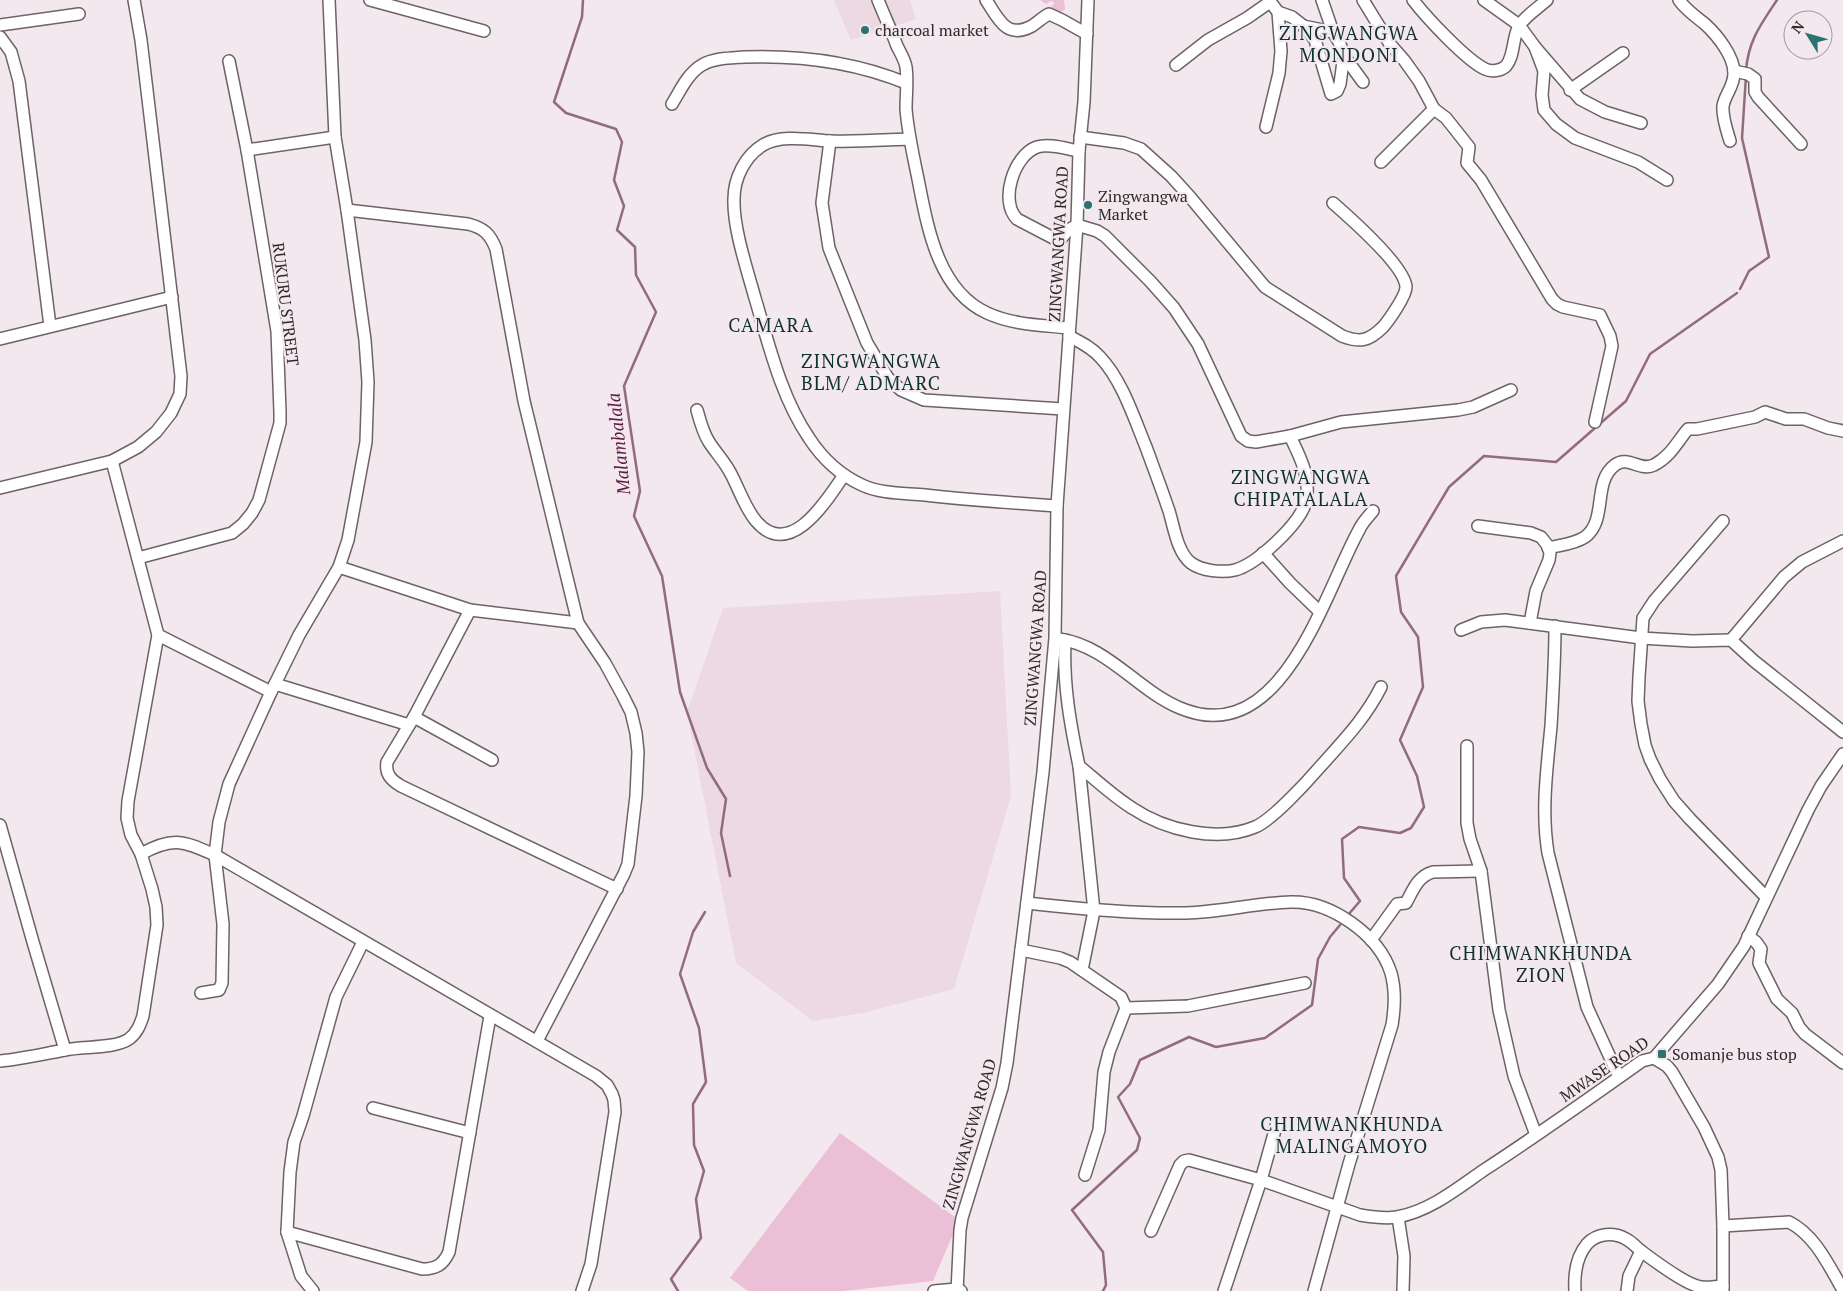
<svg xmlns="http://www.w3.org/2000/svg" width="1843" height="1291" viewBox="0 0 1843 1291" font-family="'PT Serif',serif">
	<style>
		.built { fill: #ecd9e2 }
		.green { fill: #ebbfd5 }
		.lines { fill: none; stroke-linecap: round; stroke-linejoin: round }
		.stream { stroke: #926b7f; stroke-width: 2.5 }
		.minor-casing { stroke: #6c6367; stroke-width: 14 }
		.minor { stroke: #fff; stroke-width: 11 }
		.poi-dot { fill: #2a736f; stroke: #f3e8ed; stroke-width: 2 }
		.labels { text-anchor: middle; stroke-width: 4.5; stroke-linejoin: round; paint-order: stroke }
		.poi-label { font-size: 16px; fill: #2d292b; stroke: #f3e8ed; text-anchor: start }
		.street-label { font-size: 16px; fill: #2d292b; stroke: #f3e8ed }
		.water-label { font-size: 18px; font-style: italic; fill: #5d1b43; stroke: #f3e8ed }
		.quarter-label { font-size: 19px; letter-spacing: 1px; fill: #0f322f; stroke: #f3e8ed }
	</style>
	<rect width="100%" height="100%" fill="#f3e8ed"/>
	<g class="built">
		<path d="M834,0H910L916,19L851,40Z"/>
		<path d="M1000,591L1011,796L954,989L863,1013L813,1021L736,963L687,712L723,608Z"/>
	</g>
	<g class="green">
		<path d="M1040,0H1064L1065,9L1060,13H1053L1051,7L1055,3L1051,1L1046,4Z"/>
		<path d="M840,1133L959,1220L933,1281L843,1291H748L730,1278Z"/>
	</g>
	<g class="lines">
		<g class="stream">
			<path d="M583,0L582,17L554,102L566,113L616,129L622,142L614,180L624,206L617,230L635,247L636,275L656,312L624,386L640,491L634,516L662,576L680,692L707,768L726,799L721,833L730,876"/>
			<path d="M1746,71C1748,41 1761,24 1777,0"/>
			<path d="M1740,289L1749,271L1769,257L1742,138L1746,76"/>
			<path d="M1348,915L1360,901L1344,878L1342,839L1359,827L1400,833L1411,828L1424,807L1417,776L1400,740L1423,687L1418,637L1401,612L1396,576L1449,487L1484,456L1556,462L1626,401L1650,354L1737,293"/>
			<path d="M678,1291L671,1279L701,1238L696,1199L704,1171L694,1145L693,1104L706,1082L699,1028L680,974L693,932L705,912"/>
			<path d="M1103,1291L1106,1285L1103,1252L1072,1210L1137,1150L1140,1138L1118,1097L1130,1084L1140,1060L1189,1037L1216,1047L1265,1038L1312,1005L1318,959L1330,937L1340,925"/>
		</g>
		<defs>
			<g id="minor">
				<path d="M370,0L484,31"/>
				<path d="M878,0C884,15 891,30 897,46C900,52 905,60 906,67C908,80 906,95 906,109C908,134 914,159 919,184C928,230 939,291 987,313C1013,325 1042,325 1069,328"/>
				<path d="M986,0C998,18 1006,40 1032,26C1038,22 1043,17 1049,14L1062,20L1087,34"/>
				<path d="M1269,0L1278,12L1292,17L1306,28L1315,40L1331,94L1337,91L1340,84L1344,54L1339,42L1333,32L1322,0"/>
				<path d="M1363,0L1390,44L1404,60L1419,81L1434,109L1446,118L1469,147L1467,163L1481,180L1552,299L1557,304L1563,307L1600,315L1610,336L1612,346L1595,422"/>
				<path d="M1413,0C1426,17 1466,60 1485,69C1491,72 1501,71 1506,66C1515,55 1512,38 1519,26C1525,16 1538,8 1547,0"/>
				<path d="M1484,0L1519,25L1535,47L1580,99L1605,112L1641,123"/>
				<path d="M1679,0C1686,10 1695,16 1705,24C1717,35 1734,56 1734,73C1734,87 1725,94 1723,106C1722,117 1727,131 1730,141"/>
				<path d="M0,25L79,14"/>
				<path d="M1303,26L1333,32"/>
				<path d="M0,37L11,52L19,81L50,326"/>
				<path d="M1535,47L1544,71L1542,95L1544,110L1556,124L1575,138L1638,162L1667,180"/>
				<path d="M1344,56L1363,82"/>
				<path d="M1176,65L1208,40L1247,18L1270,2"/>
				<path d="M1734,71L1748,74L1755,79V92L1758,97L1801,144"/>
				<path d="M1570,90L1623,53"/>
				<path d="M672,104C680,91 688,73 702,65C714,58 730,58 744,57C799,55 855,62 906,83"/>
				<path d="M1266,127L1279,73L1281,51L1278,12"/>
				<path d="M1080,137L1124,143L1141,149L1171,176L1190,197L1265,287L1342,336C1360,343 1369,341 1383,327C1389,320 1406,296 1406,287C1405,266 1349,217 1333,203"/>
				<path d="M909,139C883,140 856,142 830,141C811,140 781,134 763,145C745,156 734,178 734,199C733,228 747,269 755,298C769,345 781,397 809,438C822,458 840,475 862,485C881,494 904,493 925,495C969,500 1013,503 1057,506"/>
				<path d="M830,141L822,203L829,248L867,343L888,378L901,390L924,400L1063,409"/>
				<path d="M247,150L335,137"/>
				<path d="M1079,151C1067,149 1049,143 1037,147C1014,155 999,201 1017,219L1057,240H1060L1068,230L1077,225L1097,231L1105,236L1150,281L1174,308L1198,344L1241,436L1248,441L1256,442L1290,436L1341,422L1458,410L1473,407L1511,390"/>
				<path d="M1381,162L1434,109"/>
				<path d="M347,210L468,224C484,228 490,234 496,249L524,401L578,623L605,663L623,696L631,712L636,733L638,752L636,796L628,864L624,874L537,1041"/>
				<path d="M1069,336C1080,342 1091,347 1100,357C1122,380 1134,418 1146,447C1154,469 1162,490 1169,511C1174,527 1177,552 1191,563C1202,571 1222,573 1235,570C1257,564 1301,523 1306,501C1311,477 1300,457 1290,436"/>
				<path d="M0,339L172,297"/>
				<path d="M697,410C700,421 703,433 709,442C716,453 725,462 731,474C739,489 745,508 756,521C790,561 827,500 844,475"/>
				<path d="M0,488L112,461L138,447L156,432L171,413L180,394L181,376L141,40L134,0"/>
				<path d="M1723,521L1654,601L1643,618L1639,677L1638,701L1641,724L1645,745L1650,759L1660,779L1674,801L1690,819L1766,897"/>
				<path d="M1478,526L1531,533L1541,537L1548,546L1550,553L1549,560L1536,591L1530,623"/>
				<path d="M1548,548C1560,545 1575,544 1585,537C1608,520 1592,482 1615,465C1628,455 1640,472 1654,465C1671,456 1677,442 1688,429H1697L1755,417L1765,412L1786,419H1804L1828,428L1843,431"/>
				<path d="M1263,553L1290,583L1320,612"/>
				<path d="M138,558L232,533L243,524L252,513L259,500L280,423V412L277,331L247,150L229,61"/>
				<path d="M339,567L470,610L578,623"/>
				<path d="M470,610L414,717L387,762C385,774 391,780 401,786L617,889"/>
				<path d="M1555,626C1555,660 1553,693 1551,726C1547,769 1541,810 1548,853L1587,1007L1619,1077"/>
				<path d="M1461,630L1481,622L1505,620L1641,638L1692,641L1731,640L1754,661L1843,732"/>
				<path d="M158,635L271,692"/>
				<path d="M1059,639C1108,646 1137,690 1180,708C1282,751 1324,593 1359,530C1362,523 1368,517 1373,511"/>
				<path d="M1065,640C1063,684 1070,723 1079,766C1096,780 1113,796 1132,808C1165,830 1217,843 1255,827C1272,820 1306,783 1319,768C1342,742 1365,719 1381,687"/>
				<path d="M1731,640L1784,577L1802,562L1843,541"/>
				<path d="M275,684L409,725"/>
				<path d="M414,717L492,760"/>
				<path d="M1467,746V823L1470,839L1481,871L1499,1010L1514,1076L1536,1135"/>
				<path d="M1079,766L1094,911L1082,970"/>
				<path d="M0,825L33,942L65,1050"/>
				<path d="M141,854C173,836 183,841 215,855L596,1076L607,1085L612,1094L614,1100L615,1112L591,1264L582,1291"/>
				<path d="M1027,903C1080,909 1133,914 1186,913C1221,912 1256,903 1291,902C1331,901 1379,935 1391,973C1396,991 1395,1007 1392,1025L1349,1164L1314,1291"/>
				<path d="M1748,936L1756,942L1761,949L1759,963L1777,999L1792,1013L1799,1027L1805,1034L1843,1063"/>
				<path d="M1371,940L1397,904L1406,903C1413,890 1418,876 1433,872L1481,871"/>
				<path d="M1021,950L1060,958L1070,962L1121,997L1126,1008L1109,1052L1104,1072L1099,1130L1085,1175"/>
				<path d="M201,993L219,990L222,983L223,924L215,855L219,822L229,784L271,692L299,635L339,567L348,540L366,442L368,382L365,340L347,210L335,137L329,0"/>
				<path d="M1126,1008L1188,1006L1305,983"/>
				<path d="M1654,1058L1667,1066L1672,1072L1704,1127L1718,1157L1721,1170L1723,1226V1291"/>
				<path d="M0,1061C22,1059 43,1054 65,1050C83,1046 114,1049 129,1039C137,1033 140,1025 143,1016L157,925L156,907L152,889L141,854L131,835L127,818L128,801L158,635L112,461"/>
				<path d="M373,1108L470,1133"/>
				<path d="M1398,1217L1404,1256L1403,1291"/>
				<path d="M1723,1226L1789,1222C1815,1235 1829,1266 1843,1290"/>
				<path d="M1151,1231L1180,1165L1184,1161L1189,1160L1261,1180L1360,1215C1372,1217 1385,1219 1397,1217C1430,1211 1458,1188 1484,1170C1538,1135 1590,1098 1642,1061L1654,1058L1718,984L1744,946L1808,810L1821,786L1843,754"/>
				<path d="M287,1232L422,1269C436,1269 443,1265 449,1252L490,1016"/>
				<path d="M313,1291L301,1276L287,1232L290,1172L294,1142L303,1116L336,997L363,942"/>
				<path d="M934,1291L957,1289L961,1291"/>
				<path d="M957,1291L960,1230L962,1218L1002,1088L1007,1063L1043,772L1055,638L1057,506L1077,225L1079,151L1084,102L1088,0"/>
				<path d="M1224,1291L1261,1180L1277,1123"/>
				<path d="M1575,1291C1574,1274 1576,1257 1587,1244C1597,1233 1614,1232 1626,1239C1632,1242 1636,1247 1641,1251C1653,1260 1683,1282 1697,1286C1705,1289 1715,1286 1723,1286"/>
				<path d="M1627,1291L1629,1276L1641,1251"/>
			</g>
		</defs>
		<use href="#minor" class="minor-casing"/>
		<use href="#minor" class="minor"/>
	</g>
	<g class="poi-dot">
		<circle cx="865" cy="30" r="5"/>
		<circle cx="1088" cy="205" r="5"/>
		<rect x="1657" y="1049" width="10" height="10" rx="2.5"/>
	</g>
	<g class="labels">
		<g class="poi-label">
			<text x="875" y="36">charcoal market</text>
			<text x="1098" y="202">Zingwangwa<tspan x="1098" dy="18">Market</tspan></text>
			<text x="1672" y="1060">Somanje bus stop</text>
		</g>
		<g class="street-label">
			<text transform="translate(1058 244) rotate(-87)" y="6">ZINGWANGWA ROAD</text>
			<text transform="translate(286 304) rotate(83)" y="6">RUKURU STREET</text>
			<text transform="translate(1035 648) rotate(-86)" y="6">ZINGWANGWA ROAD</text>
			<text transform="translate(1604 1069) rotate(-34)" y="6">MWASE ROAD</text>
			<text transform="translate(969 1134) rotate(-74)" y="6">ZINGWANGWA ROAD</text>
		</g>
		<g class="water-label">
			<text transform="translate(619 444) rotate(-96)" y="6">Malambalala</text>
		</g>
		<g class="quarter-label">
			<text x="1349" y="40">ZINGWANGWA<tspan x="1349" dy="22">MONDONI</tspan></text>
			<text x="771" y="332">CAMARA</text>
			<text x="871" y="368">ZINGWANGWA<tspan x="871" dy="22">BLM/ ADMARC</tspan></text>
			<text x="1301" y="484">ZINGWANGWA<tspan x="1301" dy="22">CHIPATALALA</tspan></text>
			<text x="1541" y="960">CHIMWANKHUNDA<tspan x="1541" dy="22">ZION</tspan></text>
			<text x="1352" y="1131">CHIMWANKHUNDA<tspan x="1352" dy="22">MALINGAMOYO</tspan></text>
		</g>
	</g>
	<g transform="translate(1808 35) rotate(307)"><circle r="24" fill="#f3e8ed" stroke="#a49c9f"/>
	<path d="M0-4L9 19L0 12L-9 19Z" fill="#2a736f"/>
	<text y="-8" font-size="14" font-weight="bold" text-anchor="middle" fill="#2d292b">N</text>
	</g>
</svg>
